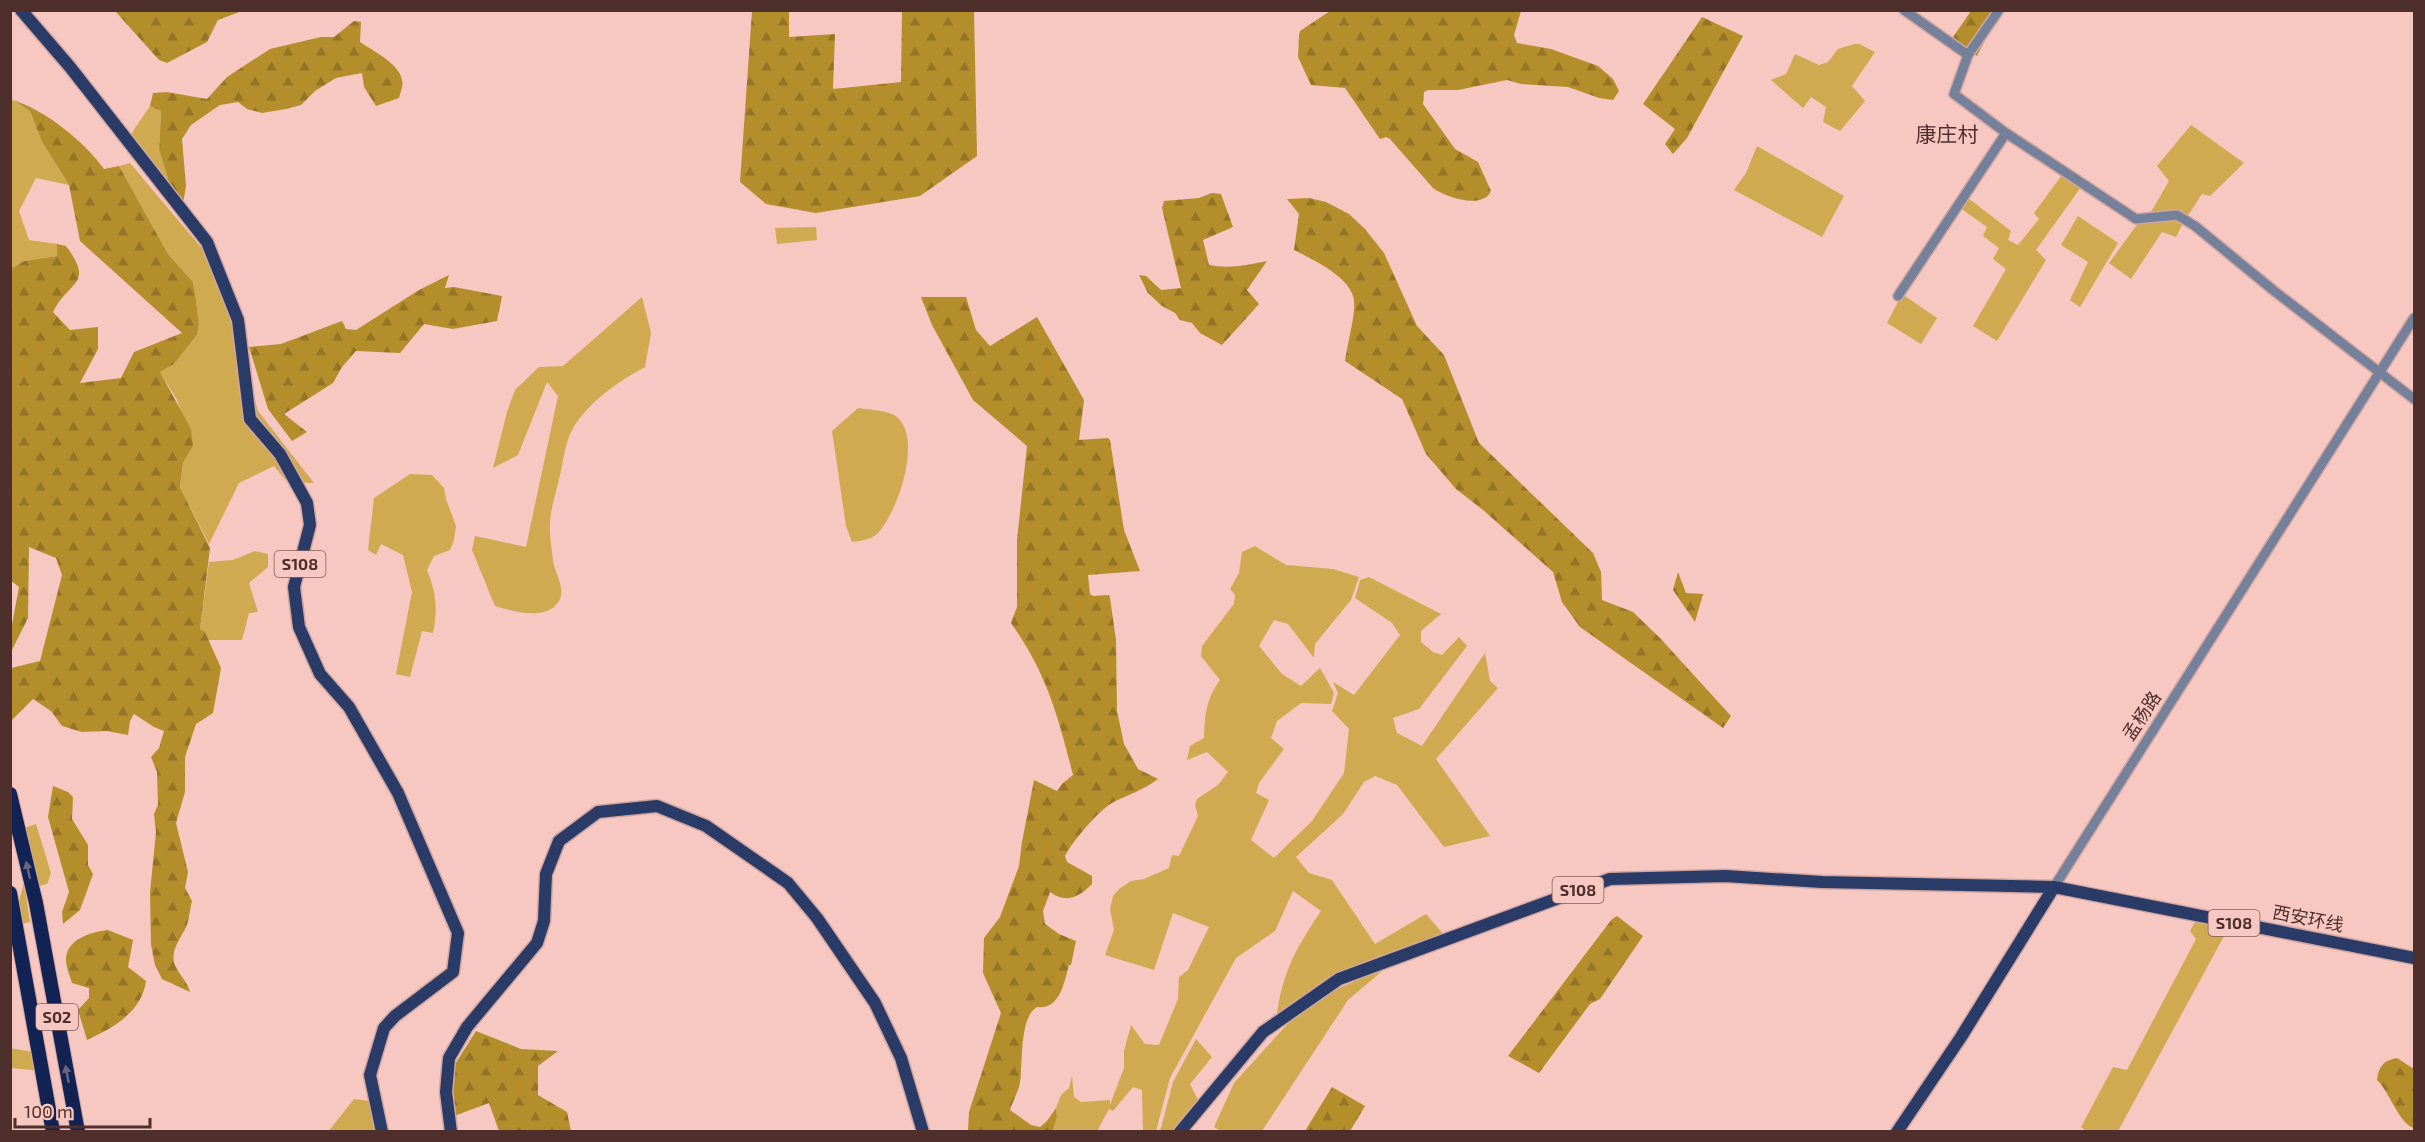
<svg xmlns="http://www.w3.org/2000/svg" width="2425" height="1142" viewBox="0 0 2425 1142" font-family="'Exo 2','Noto Sans SC',sans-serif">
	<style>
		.green { fill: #d0aa50 }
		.forest { fill: url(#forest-firs) }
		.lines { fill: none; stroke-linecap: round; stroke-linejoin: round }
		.minor-casing { stroke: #d2a6a0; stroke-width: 12 }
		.major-casing { stroke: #d2a6a0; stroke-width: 15 }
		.highway-casing { stroke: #d2a6a0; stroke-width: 16 }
		.minor { stroke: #75809a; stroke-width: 9 }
		.major { stroke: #2a3b67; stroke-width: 12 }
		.highway { stroke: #112253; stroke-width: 14 }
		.oneway { fill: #6d647f }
		.labels { text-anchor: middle; stroke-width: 4.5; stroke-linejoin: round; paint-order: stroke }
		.shield { fill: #f7c7c1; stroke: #815d58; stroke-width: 1.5 }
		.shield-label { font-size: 16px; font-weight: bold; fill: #4e2f2b }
		.street-label { font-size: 18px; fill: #4e2f2b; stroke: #f7c7c1 }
		.quarter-label { font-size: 21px; fill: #4e2f2b; stroke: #f7c7c1 }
	</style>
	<defs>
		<pattern id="forest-firs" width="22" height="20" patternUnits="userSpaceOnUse" patternTransform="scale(1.5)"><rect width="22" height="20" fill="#b48e2b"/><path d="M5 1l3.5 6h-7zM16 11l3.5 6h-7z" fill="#957425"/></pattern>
	</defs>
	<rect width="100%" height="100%" fill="#f7c7c1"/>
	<g class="green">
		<path d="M1854,44H1859L1875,52L1852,86L1865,101L1840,131L1823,122L1826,107L1811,97L1803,108L1771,80L1786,74L1795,54L1819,65L1828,62L1838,49Z"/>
		<path d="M11,99L30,111L42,142L69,185L36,178L19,211L29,240L57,244V256L24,261L11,269Z"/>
		<path d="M150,106L161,111L159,150L168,178L163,188L125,143Z"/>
		<path d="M2191,125L2244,163L2210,196L2202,194L2185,220L2148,217L2169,181L2157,166Z"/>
		<path d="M1757,146L1844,196L1822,237L1734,190L1746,173Z"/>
		<path d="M130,163L215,264L258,411L314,483L287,482L274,466L239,483L209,544L180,487L183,463L193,446L177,400L160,372L174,364L197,335L199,324L195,293L193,282L168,254L119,166Z"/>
		<path d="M2062,175L2081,187L2036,250L2046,260L1997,341L1973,326L2006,269L1993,259L1999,248L1983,236L1987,227L1956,205L1964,195L2011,231L2008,240L2018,245L2039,219L2034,213Z"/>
		<path d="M2078,216L2118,243L2080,307L2070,300L2088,262L2061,245Z"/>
		<path d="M2165,216L2183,223L2176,237L2162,232L2131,279L2109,263L2139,222Z"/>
		<path d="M816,227L817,240L777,244L775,228Z"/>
		<path d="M1902,294L1937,318L1921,344L1887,323Z"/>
		<path d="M642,297L651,333L645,367C617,382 584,405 570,434C564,448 563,465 559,479C556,493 550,510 550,524C549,536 552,549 553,561C555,573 566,589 559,601C546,622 513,611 495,606L472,550L475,536L526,547L558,396L547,382L518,455L493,468L507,412L515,390L539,367L563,366Z"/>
		<path d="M858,408C869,410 890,410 898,418C922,441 898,511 878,533C871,540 860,541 852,542L846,526L832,431Z"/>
		<path d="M410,474L432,475L444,488L446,499L456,526L454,540L450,550L434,556L427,570C436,592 438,610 433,633L422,631L410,677L396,674L412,592L403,555L381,544L376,555L368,550L374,498Z"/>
		<path d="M1255,546L1286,565L1333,569L1359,577L1351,600L1315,644L1314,658L1288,624L1274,620L1259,646L1282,674L1301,686L1320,668L1334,693L1331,704L1301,703L1277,721L1271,738L1284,749L1259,783L1256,793L1269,800L1251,840L1274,858L1312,821L1344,773L1349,729L1332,711L1338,693L1333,682L1354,695L1400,635L1392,623L1355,598L1360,580L1369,577L1441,614L1421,631V642L1433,652L1442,655L1459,637L1467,646L1419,709L1393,718L1397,733L1422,746L1485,653L1490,681L1498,688L1436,759L1490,836L1444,847L1397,785L1375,776L1364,782L1343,814L1296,857L1309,873L1332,880L1375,944L1426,914L1445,936L1330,981L1276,1024C1280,977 1295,949 1321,911L1293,891L1275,931L1236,958L1170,1078L1156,1131H1143L1142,1090L1133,1087L1113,1111L1109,1109L1097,1131L1053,1132L1057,1117L1056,1108L1061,1095L1069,1088L1072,1076L1074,1097L1081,1102L1110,1100V1105L1124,1068V1051L1131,1025L1145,1044L1159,1045L1178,999L1179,977L1188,970L1209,927L1173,913L1154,970L1105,955L1114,930L1110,909L1113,896L1119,889L1131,881L1144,879L1169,868L1172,855L1179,856L1198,816L1195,805L1197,799L1218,785L1228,772L1207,752L1187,760L1190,746L1204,738C1205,715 1206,699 1220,680L1201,656L1202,646L1234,604L1235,595L1230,589L1239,573L1242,552Z"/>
		<path d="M255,551L268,554V567L249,583L258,612L249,613L242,640H207L205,632L200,629L209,562L233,560Z"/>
		<path d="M36,824L51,873L47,884L25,890L30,922L12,926L28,868L18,830Z"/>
		<path d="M2195,922L2229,927L2118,1131H2086L2081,1127L2113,1067L2127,1070L2196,939L2190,931Z"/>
		<path d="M1388,966L1348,1000L1262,1131H1221L1214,1127L1234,1083L1293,1018L1322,996Z"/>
		<path d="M1196,1039L1212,1057L1190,1084L1201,1106L1178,1131L1160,1132L1173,1082Z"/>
		<path d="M10,1048L39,1053L41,1071L11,1068Z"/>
		<path d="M354,1099L378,1102L382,1131L328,1132Z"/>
	</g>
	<g class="forest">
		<path d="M115,11H242L218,20L207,42L167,63L159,60Z"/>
		<path d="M752,11H789V37L835,34L833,89L901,82L902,11H974L977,156L920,196L816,213L766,204L740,182Z"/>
		<path d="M1330,11H1521L1514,35L1517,43L1551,49L1598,66L1613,79L1619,91L1613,100L1599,98L1568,87L1521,84L1507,80L1458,90H1428L1424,92L1423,104L1455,149L1478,162L1491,191C1483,210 1445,197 1433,188L1390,139L1386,137L1380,139L1345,88L1311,85L1298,57L1299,35L1300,31Z"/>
		<path d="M1971,11H2000L1977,56L1951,40Z"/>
		<path d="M1702,17L1743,36L1687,138L1673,154L1665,144L1675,129L1643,104Z"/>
		<path d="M354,21L361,22L360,42C373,51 399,63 402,80C404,86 400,93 399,98L376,106L364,87L362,73L336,78L315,91L301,105L286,109L262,113L247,109L238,102L220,105L191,125L182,139L186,186L182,210L163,188L168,178L159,150L161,111L150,106L153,93L167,92L207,99L227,77L270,49L321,37H334Z"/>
		<path d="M13,100C45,110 85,142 104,169L119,166L168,254L193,282L195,293L199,324L197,335L174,364L160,372L191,429L193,446L183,463L180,487L210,548L200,629L205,632L221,668L213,713L196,724L185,757V792L176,823L188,872L185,888L192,901C190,909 189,918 187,925C182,937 171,948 174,962C177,973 187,980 190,992L162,979L155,965L151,945L150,892L156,832L154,814L158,805L157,772L151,757L159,748L164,731L154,727L134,714L130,721L128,735L107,731L82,732L62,726L51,711L33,699L11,721V668L40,661L62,575L56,558L29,547L28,618L11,652V630L19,587L10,580L11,269L24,261L57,256V244L66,246C95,285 69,280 53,312L70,330L98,327V349L80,383L121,378L134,352L182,333L80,241L69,185L42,142L30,111Z"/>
		<path d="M1212,193L1221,194L1233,227L1203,240L1209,265C1229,269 1248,265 1267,261L1247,290L1259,304L1222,345L1200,333L1192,323L1180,320L1175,313L1162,306L1148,293L1139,275L1146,276L1161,290L1181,288L1162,208L1164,201L1199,198Z"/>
		<path d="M1309,198L1326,202L1349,214L1365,229L1384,253L1417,326L1444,355L1479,443L1593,553L1601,572L1602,600L1633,612L1660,638L1731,716L1723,728L1580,627L1562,602L1553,572L1483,510L1456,489L1426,454L1402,399L1345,361C1347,346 1356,313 1354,300C1351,277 1312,259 1294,250L1299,214L1287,199Z"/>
		<path d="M449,275L445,288L454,287L502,296L497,321L453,329L424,324L400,353L356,351L342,367L333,383L284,414L307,432L292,441L268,409L249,347L281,344L342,321L346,329L356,330L419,290Z"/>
		<path d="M921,297H966L976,330L990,346L1037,317L1084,400L1079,440L1108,438L1110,440L1124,530L1140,571L1088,575L1090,594L1093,596L1109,595L1110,598L1116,640L1117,711L1124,744L1138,769L1158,779C1144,790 1127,795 1112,803C1098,811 1072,842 1065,856L1067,862L1092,876V884C1079,897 1066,904 1050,892L1043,911L1045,924L1059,934L1076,941L1071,965H1069C1064,983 1060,1010 1037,1007C1019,1017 1023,1064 1020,1083C1018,1092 1013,1101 1010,1110L1031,1125L1040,1127L1047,1121L1056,1108L1057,1117L1053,1131H968L969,1112L1001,1013L983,973L984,938L1000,917L1019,866L1022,842L1034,780L1057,791L1062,784L1073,775C1058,716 1047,674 1011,623L1017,607V540L1027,446L973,400L932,325Z"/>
		<path d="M1678,572L1686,593L1703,594L1695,622L1673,590Z"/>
		<path d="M53,786L68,792L73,797L72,819L88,845V865L93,874L80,910L63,924L62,912L69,892L48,817Z"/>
		<path d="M1617,916L1643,936L1600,999L1590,1004L1539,1073L1508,1056L1612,919Z"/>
		<path d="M108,930L133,940L128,967L146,981C142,1012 113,1028 87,1040L78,1010L89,998V988L72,983C70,976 66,967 66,960C66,939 91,932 108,930Z"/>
		<path d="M476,1031L521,1049L558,1051L538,1066V1095L567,1112L571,1131H499L489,1103L454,1116L452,1069Z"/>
		<path d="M2397,1058L2414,1069V1128C2399,1124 2390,1092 2377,1080C2379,1066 2383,1061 2397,1058Z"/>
		<path d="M1332,1087L1365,1106L1350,1131H1305Z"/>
	</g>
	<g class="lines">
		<defs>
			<g id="minor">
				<path d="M1904,10L1968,55"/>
				<path d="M1999,10L1968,55L1954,94L2006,133"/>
				<path d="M1898,296L2006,133L2136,219L2177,215L2195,226L2273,290L2414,399"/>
				<path d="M2054,887L2414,318"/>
			</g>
			<g id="major">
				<path d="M21,10L70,67L207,242L238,320L250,419L280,454L307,503L310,525L294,587L299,627L320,674L349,707L398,793L458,933L453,972L395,1016L384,1028L370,1075L382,1132"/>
				<path d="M451,1132L446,1092L449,1058L467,1027L537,943L544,921L546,874L559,841L598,812L657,806L706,826L788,883L817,918L875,1003L901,1058L923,1132"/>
				<path d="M1180,1132L1263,1032L1339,979L1610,879L1725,876L1822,882L2054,887L2414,958"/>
				<path d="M1897,1132L1961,1037L2054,887"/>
			</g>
			<g id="highway">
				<path d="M10,794L36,903L78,1132"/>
				<path d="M10,893L53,1132"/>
			</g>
		</defs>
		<use href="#minor" class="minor-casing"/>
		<use href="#major" class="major-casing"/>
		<use href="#highway" class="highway-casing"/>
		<use href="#minor" class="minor"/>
		<use href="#major" class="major"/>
		<use href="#highway" class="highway"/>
	</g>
	<defs><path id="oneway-solid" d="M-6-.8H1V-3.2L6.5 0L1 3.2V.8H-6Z" transform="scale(1.5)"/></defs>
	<g class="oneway">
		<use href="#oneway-solid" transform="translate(28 870) rotate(-103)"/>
		<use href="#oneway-solid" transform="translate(67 1074) rotate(-101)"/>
	</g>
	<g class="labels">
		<g class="shield">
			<rect x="274.5" y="551" width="51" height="26" rx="4.5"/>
			<rect x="1552.5" y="877" width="51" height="26" rx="4.5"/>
			<rect x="2208.5" y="910" width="51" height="26" rx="4.5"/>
			<rect x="36" y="1004" width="42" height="26" rx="4.5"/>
		</g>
		<g class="shield-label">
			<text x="300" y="570">S108</text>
			<text x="1578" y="896">S108</text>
			<text x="2234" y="929">S108</text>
			<text x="57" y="1023">S02</text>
		</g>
		<g class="street-label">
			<text transform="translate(2142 716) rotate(-57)" y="6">孟杨路</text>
			<text transform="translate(2308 919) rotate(11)" y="6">西安环线</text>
		</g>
		<g class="quarter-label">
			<text x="1947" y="142">康庄村</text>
		</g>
	</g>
	<rect width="2425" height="1142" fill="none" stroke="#4e2f2b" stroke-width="24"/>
	<path d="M15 1118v9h135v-9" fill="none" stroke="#4e2f2b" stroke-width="3"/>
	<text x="24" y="1118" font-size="18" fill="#4e2f2b" stroke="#f7c7c1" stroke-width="4.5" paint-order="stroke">100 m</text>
</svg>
